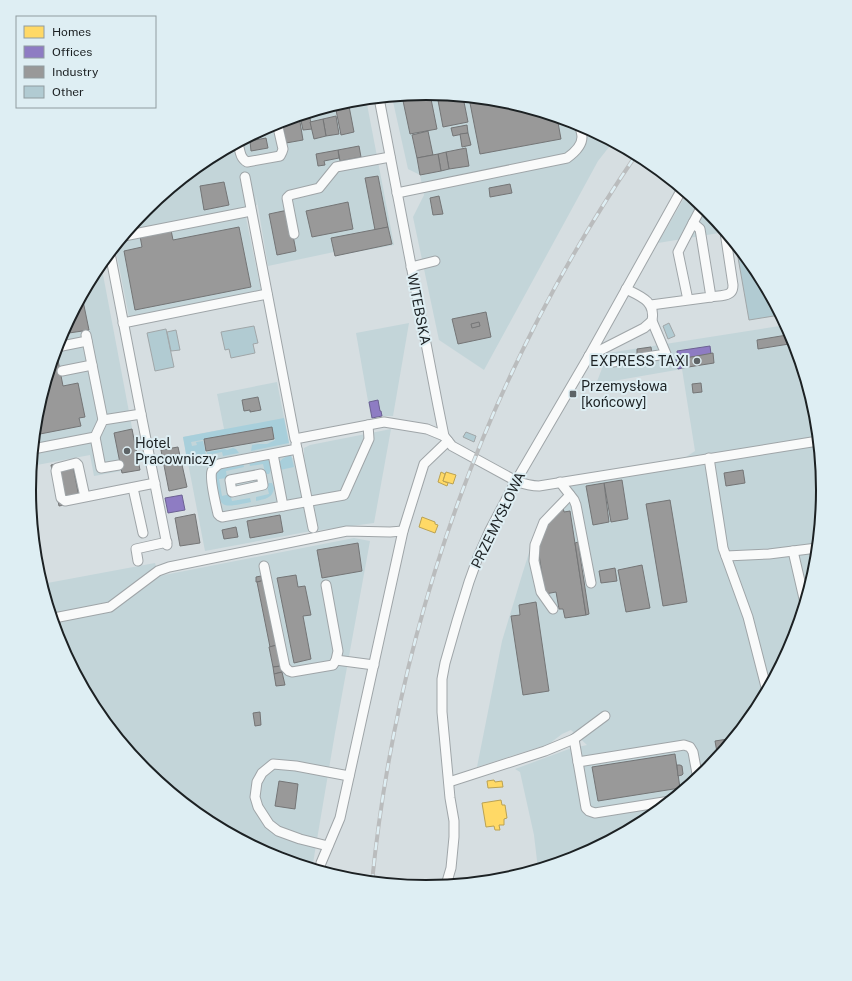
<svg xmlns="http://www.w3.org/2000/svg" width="852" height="981" viewBox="0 0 852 981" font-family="'Public Sans',sans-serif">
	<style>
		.built { fill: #c3d5d9 }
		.green { fill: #a8cfdb }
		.homes { fill: #ffd966; stroke: #bba252 }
		.offices { fill: #8e7cc3; stroke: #6c6193 }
		.industry { fill: #999; stroke: #747576 }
		.building { fill: #b1cbd2; stroke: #a0a6a8 }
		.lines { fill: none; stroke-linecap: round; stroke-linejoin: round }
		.minor-casing { stroke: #9fa5a8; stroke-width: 11 }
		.minor { stroke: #f9fafa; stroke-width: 9 }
		.rail-casing { stroke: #babcbd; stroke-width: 4 }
		.rail { stroke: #deeef3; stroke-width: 2.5; stroke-dasharray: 8; stroke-linecap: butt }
		.poi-dot { fill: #5d6366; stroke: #deeef3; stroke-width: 1.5 }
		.labels { text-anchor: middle; stroke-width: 4; stroke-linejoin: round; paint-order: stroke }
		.street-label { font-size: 14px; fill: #1c2123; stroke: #deeef3 }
		.poi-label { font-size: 14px; fill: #1c2123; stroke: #deeef3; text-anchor: start }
		.rim { fill: none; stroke: #1c2123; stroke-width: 2 }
	</style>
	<rect width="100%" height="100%" fill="#d6dee1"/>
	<g class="built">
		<path d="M426,94L504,101L578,124L613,142L598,161L484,370L439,340L413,217L424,195L420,175L408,169L392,97Z"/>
		<path d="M366,99L394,245L335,256L334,252L268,266L256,195L257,205L244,208L261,290L129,317L115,246L145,210L206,160L274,124L349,101Z"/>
		<path d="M687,193L707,210L725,232L658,243Z"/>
		<path d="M101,264L140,470L122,473L121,471L94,476L90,455L37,465L35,457L32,458L37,413L59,338L96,270Z"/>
		<path d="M409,323L393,416H382L371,418L356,333Z"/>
		<path d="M786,325L793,339L815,413L823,491L815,568L793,643L756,711L707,771L646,821L578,857L538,869L534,835L520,772L515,769L569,749L587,745L571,730L562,734L549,744L477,767L502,641L522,575L539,521L573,484L668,469L695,451L682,369L596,384L608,353Z"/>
		<path d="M277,382L292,458L304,456V448L310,445L391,429L374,523L306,532L205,551L183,437L224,429L217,394Z"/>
		<path d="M354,538L370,541L335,733L312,869L274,857L205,820L145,771L96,711L59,642L42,584L155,563L159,576Z"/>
	</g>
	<g class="green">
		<path d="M284,418L289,443L251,451L252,445L258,444H267L275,440L272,427L191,442L192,446L197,445L196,442L203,441L206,455L202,456L203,462L188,465L183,437Z"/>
		<path d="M233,448L236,449L239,453L223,456L222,452L207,455V452L225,449L227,450Z"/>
		<path d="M291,455L294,467L280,470C276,461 284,457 291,455Z"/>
		<path d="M267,459L270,462L271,470L269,474H266L265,472L263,464L250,466L249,462Z"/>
		<path d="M243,463L244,467L226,471L227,478L219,479L222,496L230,494L232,501L250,498L251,502C245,503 231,507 225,505C218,503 214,483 215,476C216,473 217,470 220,468Z"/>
		<path d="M269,483H272L274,488C273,498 265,499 256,501V497L269,494L267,485Z"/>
	</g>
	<g class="homes">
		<path d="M441,472L445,474L443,481L448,483L447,486L438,482Z"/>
		<path d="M446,472L456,475L453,484L443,481Z"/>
		<path d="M422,517L435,522V524L438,525L435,533L419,527Z"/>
		<path d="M494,780L495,782L502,781L503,787L488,788L487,781Z"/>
		<path d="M501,800L502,805H505L507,818L504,819V825H499L500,830H495L494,826L486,827L482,803Z"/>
	</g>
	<g class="offices">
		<path d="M710,346L711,354L680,359L682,368L678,369L676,359H678L677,351Z"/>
		<path d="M378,400L380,411H381L382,416L372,418L369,402Z"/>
		<path d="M182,495L185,510L168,513L165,498Z"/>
	</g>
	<g class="industry">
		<path d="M426,94H430L437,129L410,134L402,96Z"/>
		<path d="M437,95L463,97L468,122L443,127Z"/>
		<path d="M469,98L504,101L557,117L561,139L480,154Z"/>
		<path d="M348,101L354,132L341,135L335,105Z"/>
		<path d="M309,113L312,129L303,130L300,116Z"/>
		<path d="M299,116L303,140L286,143L282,121Z"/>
		<path d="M336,116L339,134L326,136L323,119Z"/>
		<path d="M323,119L326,136L314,139L310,122Z"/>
		<path d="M467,125L468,133L453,136L451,128Z"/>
		<path d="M428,131L433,155L417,158L412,135Z"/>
		<path d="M468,133L471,145L462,147L460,134Z"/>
		<path d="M266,138L268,148L251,151L250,141Z"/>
		<path d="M359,146L361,157L340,161L338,150Z"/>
		<path d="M466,148L469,166L449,169L446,152Z"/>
		<path d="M338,150L339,158L324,161L325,165L318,166L316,154Z"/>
		<path d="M446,152L449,169L441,171L438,154Z"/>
		<path d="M438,154L441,171L420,175L417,158Z"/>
		<path d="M378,176L388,227L375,230L365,178Z"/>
		<path d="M224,182L229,205L204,210L200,186Z"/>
		<path d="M510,184L512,193L490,197L489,188Z"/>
		<path d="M439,196L443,214L433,215L430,198Z"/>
		<path d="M348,202L353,229L312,237L306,211Z"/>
		<path d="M288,210L296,251L277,255L269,214Z"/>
		<path d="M239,227L251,287L135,310L124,251L142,247L140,236L171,230L173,240Z"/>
		<path d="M388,227L392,244L335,256L331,238Z"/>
		<path d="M82,296L89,330L69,333L67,324Z"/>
		<path d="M486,312L491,337L458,344L452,319Z"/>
		<path d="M479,322L480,326L472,328L471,324Z"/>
		<path d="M67,324L69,333L60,336Z"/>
		<path d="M787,335L789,344L758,349L757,340Z"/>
		<path d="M791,335L794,344H789L787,336Z"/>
		<path d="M651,347L652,354L637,356V349Z"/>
		<path d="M56,350L63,386L78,383L85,417L79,418L81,426L40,434L36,418L37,413Z"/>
		<path d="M713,353L714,363L682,368L680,359Z"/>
		<path d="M701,383L702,392L693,393L692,384Z"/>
		<path d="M258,397L261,410L250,412V410L244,411L242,400Z"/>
		<path d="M272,427L274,439L206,451L204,439Z"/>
		<path d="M132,429L140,470L122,473L114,433Z"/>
		<path d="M178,447L187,487L169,491L161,450Z"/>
		<path d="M72,461L80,502L59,506L51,465Z"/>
		<path d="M743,470L745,483L726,486L724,473Z"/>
		<path d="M622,480L628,519L611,522L604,483Z"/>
		<path d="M604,483L609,522L593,525L586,486Z"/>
		<path d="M670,500L687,602L663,606L646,504Z"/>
		<path d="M563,507L564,512L570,511L586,615L565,618L563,609H559L556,592L545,594L538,548L546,525Z"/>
		<path d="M195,514L200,543L180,546L175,518Z"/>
		<path d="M280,515L283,532L250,538L247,521Z"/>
		<path d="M236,527L238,537L224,539L222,530Z"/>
		<path d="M578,542L589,614L586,615L575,543Z"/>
		<path d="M358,543L362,571L322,578L317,550Z"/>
		<path d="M642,565L650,608L626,612L618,570Z"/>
		<path d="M615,568L617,581L601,583L599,571Z"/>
		<path d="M296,575L298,587L305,586L311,615L303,616L311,659L294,663L277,578Z"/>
		<path d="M261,576L262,581L256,582V577Z"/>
		<path d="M265,580L277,645L270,647L257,582Z"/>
		<path d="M536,602L549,691L523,695L511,616L520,615L519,605Z"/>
		<path d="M797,613H802L798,624Z"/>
		<path d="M277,645L281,666L273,667L269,647Z"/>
		<path d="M281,666L282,672L274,674L273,667Z"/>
		<path d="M282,672L285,685L276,686L274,674Z"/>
		<path d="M260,712L261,725L255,726L253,713Z"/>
		<path d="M734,738L718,758L715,741Z"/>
		<path d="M675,754L680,788L598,801L592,767Z"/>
		<path d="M677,765H680L682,766L683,774L682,775L678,776Z"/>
		<path d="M279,781L298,784L295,809L275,806Z"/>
	</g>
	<g class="building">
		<path d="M736,246L756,270L780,315L749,320Z"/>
		<path d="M669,323L675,336L668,339L663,326Z"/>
		<path d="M254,326L258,343L253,344L255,353L231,358L229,349L225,350L221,332Z"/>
		<path d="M166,329L174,367L155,371L147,333Z"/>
		<path d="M176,330L180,350L171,351L167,332Z"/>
		<path d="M466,432L476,436L474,442L463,437Z"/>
	</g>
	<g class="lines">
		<defs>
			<g id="minor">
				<path d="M379,98L438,406L444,436L452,446L516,481C524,484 531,486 539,486L818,441"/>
				<path d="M238,143C240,151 240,158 247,162L280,156L282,152L283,149L277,123"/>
				<path d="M245,177L295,439L384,422L427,429L444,436"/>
				<path d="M397,193L567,158C574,153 582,146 582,137C582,133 580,128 579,124"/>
				<path d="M693,223L702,206"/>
				<path d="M294,234L287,198L290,195L319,188L336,167L390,157"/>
				<path d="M124,236L251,211"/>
				<path d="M110,253L141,414L167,545"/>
				<path d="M411,267L435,261"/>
				<path d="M711,297C716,296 728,296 731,292C733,290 733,288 733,285L725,232"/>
				<path d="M651,305L711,297L700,229L693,223L678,252L688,300"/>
				<path d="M123,323L267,294"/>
				<path d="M86,335L103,420"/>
				<path d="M57,347L87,341"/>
				<path d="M589,356C597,360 604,361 613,362L666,354L652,321C656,301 640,296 626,289"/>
				<path d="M589,356L644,328L652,321"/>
				<path d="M62,371L92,365"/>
				<path d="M95,437L101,468L119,465"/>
				<path d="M296,444L313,528"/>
				<path d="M33,449L95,437L103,420L141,414"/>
				<path d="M273,454L283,506L222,517L220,516L218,514C216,505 209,478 212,471C214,468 217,466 219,464L297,449"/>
				<path d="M709,458L723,548L748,617L767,691"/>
				<path d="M261,474L263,485L232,492L230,480Z"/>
				<path d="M560,482L574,500L576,505L591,583"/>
				<path d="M133,488L143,533"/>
				<path d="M85,497L78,465L76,463L57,468L56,471L61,498L65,501L155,483"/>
				<path d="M283,506L344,495L369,439L368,425"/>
				<path d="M793,551L805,603"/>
				<path d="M726,556L769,554L817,548"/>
				<path d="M138,561L136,549L167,542"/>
				<path d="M264,566L285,667L289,671L292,672L333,665L336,660L338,651L326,585"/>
				<path d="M553,609L541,592L534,561L535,545L544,522L570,495"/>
				<path d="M59,643L54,618L110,607L158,571L169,567L347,531L390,532L403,531"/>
				<path d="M336,660L374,665"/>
				<path d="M574,739L586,808L589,811L595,813L670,801"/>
				<path d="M578,762L684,745L690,747L693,752L698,779"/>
				<path d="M449,782L545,751L574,739L605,716"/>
				<path d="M328,846L300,839L278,831L269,824L258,807L255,797L257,782L262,773L273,764L296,766L349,776"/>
				<path d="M319,871L321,863L340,818L403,531L424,464L448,441"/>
				<path d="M446,885L451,868L454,837V821L450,798L442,712V679L445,663L457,621L469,582L478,557L490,530L516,481L589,356L682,189"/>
			</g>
		</defs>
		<use href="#minor" class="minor-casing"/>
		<use href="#minor" class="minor"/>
		<defs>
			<path id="rail" d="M372,882C398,621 488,372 636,155"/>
		</defs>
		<use href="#rail" class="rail-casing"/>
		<use href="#rail" class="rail"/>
	</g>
	<g class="poi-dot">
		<circle cx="697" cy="361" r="4"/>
		<rect x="569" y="390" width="8" height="8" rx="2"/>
		<circle cx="127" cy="451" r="4"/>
	</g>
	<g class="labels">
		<g class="street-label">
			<text transform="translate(419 309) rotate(79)" y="5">WITEBSKA</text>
			<text transform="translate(498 520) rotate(-64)" y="5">PRZEMYSŁOWA</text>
		</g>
		<g class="poi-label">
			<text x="689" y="366" text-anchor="end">EXPRESS TAXI</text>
			<text x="581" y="391">Przemysłowa<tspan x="581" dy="16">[końcowy]</tspan></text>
			<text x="135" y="448">Hotel<tspan x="135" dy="16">Pracowniczy</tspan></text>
		</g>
	</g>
	<path d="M0 0H852V981H0ZM36 490a390 390 0 1 1 780 0a390 390 0 1 1-780 0Z" fill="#deeef3" fill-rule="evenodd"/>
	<path class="rim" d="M36 490a390 390 0 1 1 780 0a390 390 0 1 1-780 0Z"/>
	<rect x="16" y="16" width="140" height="92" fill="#deeef3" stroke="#909ca0"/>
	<rect x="24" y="26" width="20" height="12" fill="#ffd966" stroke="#909ca0"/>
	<text x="52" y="36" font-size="12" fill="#1c2123">Homes</text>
	<rect x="24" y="46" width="20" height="12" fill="#8e7cc3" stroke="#909ca0"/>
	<text x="52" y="56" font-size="12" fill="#1c2123">Offices</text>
	<rect x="24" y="66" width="20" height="12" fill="#999999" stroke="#909ca0"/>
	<text x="52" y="76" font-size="12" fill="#1c2123">Industry</text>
	<rect x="24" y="86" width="20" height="12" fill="#b1cbd2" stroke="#909ca0"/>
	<text x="52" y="96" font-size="12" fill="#1c2123">Other</text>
</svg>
